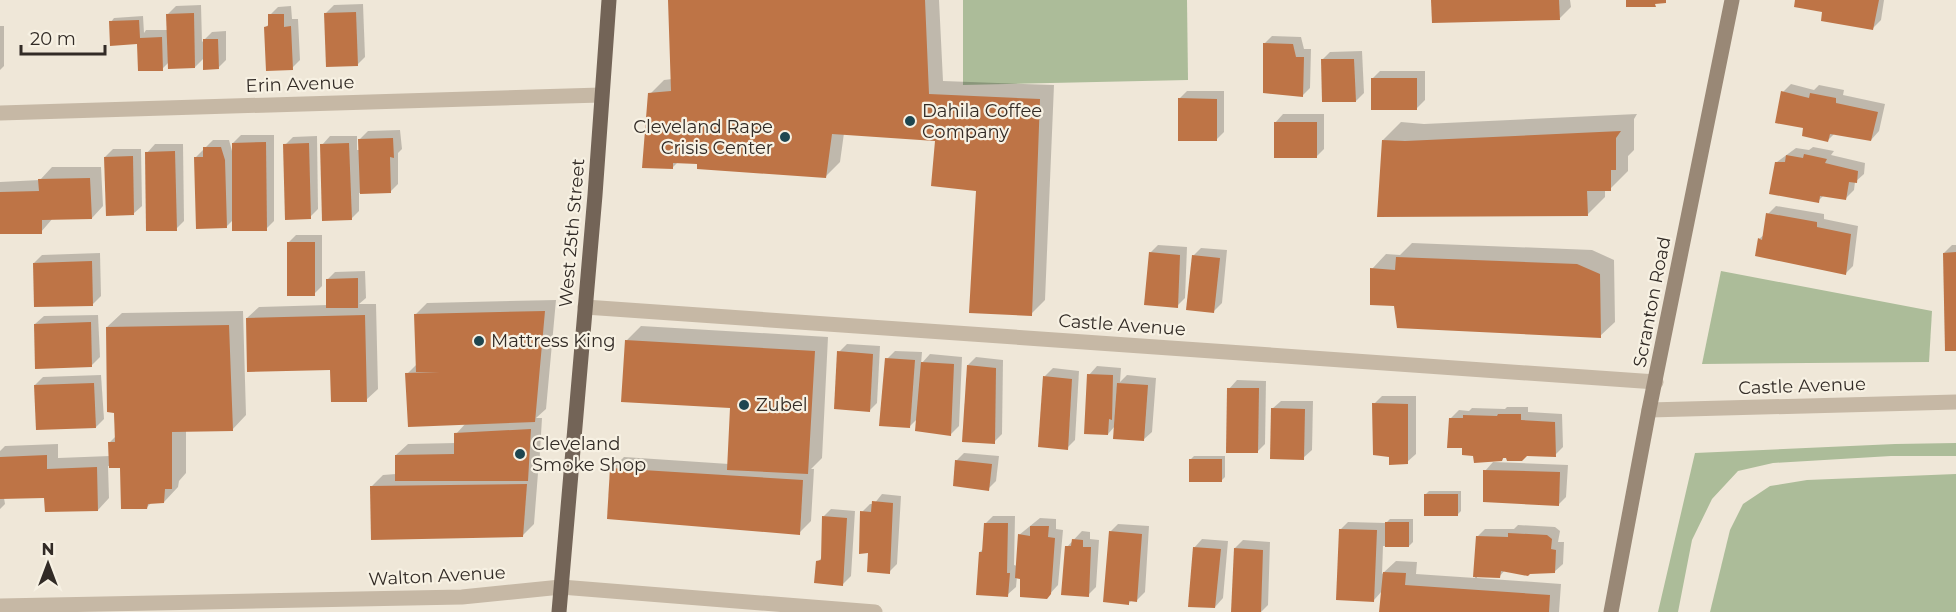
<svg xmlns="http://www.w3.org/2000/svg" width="1956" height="612" viewBox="0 0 1956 612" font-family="Montserrat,sans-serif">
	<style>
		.green { fill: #acbc99 }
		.shadow { fill: #0003 }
		.building { fill: #be7446 }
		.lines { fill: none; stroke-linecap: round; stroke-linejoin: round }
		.street { stroke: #c6b8a5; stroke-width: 15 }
		.secondary { stroke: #998876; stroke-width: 15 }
		.primary { stroke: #736457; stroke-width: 15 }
		.poi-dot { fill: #1e4650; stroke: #f7f1e3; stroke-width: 2 }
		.labels { text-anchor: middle; stroke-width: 4.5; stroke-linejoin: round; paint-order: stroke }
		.street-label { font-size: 18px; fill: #322b26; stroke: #f7f1e3 }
		.poi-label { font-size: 18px; fill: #322b26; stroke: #f7f1e3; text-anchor: start }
	</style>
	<rect width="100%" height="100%" fill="#efe7d8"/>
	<g class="green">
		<path d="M963,0H1187L1188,80L963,85Z"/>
		<path d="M1721,271L1932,311L1929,362L1702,364Z"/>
		<path d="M1956,443V456H1891L1773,463L1738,471L1712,499L1692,540L1678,612H1658L1695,453L1895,444Z"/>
		<path d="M1956,474V612H1710L1730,530L1743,504L1770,486L1807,480Z"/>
	</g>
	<g class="shadow">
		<path d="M669,0H939L943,81L1054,85L1045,300L1031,314L978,189L937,140L844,133L840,162L825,177L698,163L678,162L672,168L650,94L664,80L672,79Z"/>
		<path d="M1433,0H1570L1571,7L1559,19Z"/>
		<path d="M1797,0H1884L1881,20L1873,28Z"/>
		<path d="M363,4L365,57L357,65L326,13L334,5Z"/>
		<path d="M201,5L202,42L212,32L226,31V60L218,68L205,57L195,67L169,62L162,69L138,43L111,22L114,18L143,16L144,33L146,30H168V14L176,6Z"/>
		<path d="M291,6L292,19H298L300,60L292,68L266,27L270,23V15L278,7Z"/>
		<path d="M0,26H4V66L0,70Z"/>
		<path d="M1272,36L1301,37L1304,49H1311L1310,88L1302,96L1264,44Z"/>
		<path d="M1362,51L1364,93L1356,101L1322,60L1330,52Z"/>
		<path d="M1380,71H1425V100L1417,108L1372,79Z"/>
		<path d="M1791,84L1814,90L1819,85L1844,90L1843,95L1885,104L1879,131L1871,140L1835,133L1828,140L1804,127L1783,92Z"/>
		<path d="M1187,91H1224V132L1216,140L1179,99Z"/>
		<path d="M1283,114H1324V149L1316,157L1275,123Z"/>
		<path d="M1637,114L1634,119V150L1628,156V171L1610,189H1605V197L1587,215L1383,140L1401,122L1424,124Z"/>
		<path d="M400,130L402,149L398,153V184L390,192L359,193V211L351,219L322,145L330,136H357V150H360V139L368,131Z"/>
		<path d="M241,135H274V221L266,229L234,219L226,227L195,158L213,140H229L232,151L233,143Z"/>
		<path d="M317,136L318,209L310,217L285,145L293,137Z"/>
		<path d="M155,144H183L184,221L176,229L147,153Z"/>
		<path d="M1813,147L1834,151L1831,155L1865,163L1864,174L1855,182L1854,190L1846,198L1824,195L1818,201L1777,162L1796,148L1809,150Z"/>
		<path d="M113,149H141L142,206L133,214L105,157Z"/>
		<path d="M52,167H101L103,206L92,218H53L41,232L0,233V182L40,180Z"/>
		<path d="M1776,206L1824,214V219L1858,226L1853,266L1845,274L1759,239L1765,234L1768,214Z"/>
		<path d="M296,235H322V286L314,294L288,243Z"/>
		<path d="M1412,243L1592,250L1614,260L1615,322L1600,336L1395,305L1372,269L1386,254L1400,255Z"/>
		<path d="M1158,245L1187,247L1185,298L1177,306L1150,253Z"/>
		<path d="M1952,245H1956V350L1944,253Z"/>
		<path d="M1201,248L1227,250L1222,303L1214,311L1193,256Z"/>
		<path d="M100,253L101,296L93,304L34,263L42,255Z"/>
		<path d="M365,271L366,298L359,304H376L378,389L366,400L332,368L247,318L259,307L328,305L327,280L335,272Z"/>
		<path d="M556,300L546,409L536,418H542L539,468L533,473H538L534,524L522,536L372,486L383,475L396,474V455L408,444L456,443V434L466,423L407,374L418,363L416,314L427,303Z"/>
		<path d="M243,311L246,415L232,430H186V473L179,481L178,487L164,502H152L147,507L122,466H108L109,498L98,510L46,497L4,498L5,504L0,509V451L5,446L58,444V458L110,456L109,443L116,436L107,327L122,313Z"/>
		<path d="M98,315L100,357L92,365L35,324L44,316Z"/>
		<path d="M641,326L828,337L822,458L811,469H814L811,521L799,533L612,469L624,457L729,464L732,406L626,341Z"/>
		<path d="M847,344L880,346L877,403L869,411L839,352Z"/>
		<path d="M895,351L922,352L921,364L930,354L962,357L959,426L951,434L917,419L910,426L887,359Z"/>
		<path d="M976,357L1003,360L1002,434L994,442L968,365Z"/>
		<path d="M1097,366L1121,368L1120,382L1127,375L1156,378L1152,432L1143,440L1115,426L1108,434L1089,375Z"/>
		<path d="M1053,368L1079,371L1075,440L1067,448L1045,376Z"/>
		<path d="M101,375L104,419L96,427L35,385L43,377Z"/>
		<path d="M1237,380L1266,381L1265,444L1257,452L1229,389Z"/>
		<path d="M1382,396H1416V454L1407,462L1390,455L1374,404Z"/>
		<path d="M1281,401H1313L1312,450L1303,458L1272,409Z"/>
		<path d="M1507,407H1528V412L1562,414L1563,447L1555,455L1505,456L1502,460L1474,455L1463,447L1451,418L1459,410L1469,411L1472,408L1505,409Z"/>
		<path d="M964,453L999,456L996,481L988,489L956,461Z"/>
		<path d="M1194,456H1225V477L1221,481L1190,460Z"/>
		<path d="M1493,462L1568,465L1566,497L1558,505L1485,471Z"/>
		<path d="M1429,491H1461V511L1457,515L1425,495Z"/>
		<path d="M882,494L901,496L897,564L889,572L869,552L862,512L870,504H874Z"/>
		<path d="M831,509L855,511L851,576L843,584L818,562L822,557L823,517Z"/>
		<path d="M993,516H1015L1014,565L1017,566L1019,535L1040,518L1056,519V529L1063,530L1058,585L1046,598L1022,577L1017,576L1016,587L1007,595L980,552L984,548L985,524Z"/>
		<path d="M1390,519H1413V542L1409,546H1383L1382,574L1396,561L1417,562L1416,574L1475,578L1477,537L1485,529H1514L1518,525L1555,527L1560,531L1558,542H1564L1563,564L1554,572L1505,570L1499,577L1477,575V578L1561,584L1559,612H1380L1382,591L1374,600L1340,530L1348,522L1386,523Z"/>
		<path d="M1118,524L1149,526L1145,592L1137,600H1132L1128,604L1110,532Z"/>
		<path d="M1082,531L1090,532V539L1099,540L1096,587L1088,595L1067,547Z"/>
		<path d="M1202,539L1228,541L1223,598L1215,607L1194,548Z"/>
		<path d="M1243,540L1270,542L1268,605L1261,612H1243L1235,548Z"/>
	</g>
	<g class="building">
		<path d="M668,0H925L929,94L1040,99L1032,316L969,313L976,191L931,186L935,141L832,134L826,178L697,169V164L673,163V169L642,168L648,93L671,91Z"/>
		<path d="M1431,0H1559L1560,20L1432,23Z"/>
		<path d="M1626,0H1666V3L1655,4L1656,7H1626Z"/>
		<path d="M1795,0H1879L1873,30L1821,21L1822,12L1794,7Z"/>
		<path d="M356,12L358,66L326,67L324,13Z"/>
		<path d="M194,13L195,68L168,69L166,14Z"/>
		<path d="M268,14H284V27L291,26L293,70L266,71L264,27L268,26Z"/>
		<path d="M139,20L140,38L162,37L163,71H138L137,44L110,46L109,21Z"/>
		<path d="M203,39H218L219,69L203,70Z"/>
		<path d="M1263,43L1293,44L1296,57H1304L1303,97L1263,93Z"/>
		<path d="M1321,59H1354L1356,102H1322Z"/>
		<rect x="1371" y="78" width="46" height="32"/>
		<path d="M1781,91L1809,98L1810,93L1836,98V103L1878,112L1871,141L1830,134L1828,142L1802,136L1803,128L1775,123Z"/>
		<path d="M1178,98L1217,99V141H1178Z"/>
		<rect x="1274" y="122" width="43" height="36"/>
		<path d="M1621,131L1616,138V170H1611V191H1587L1588,216L1377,217L1382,140L1405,141Z"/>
		<path d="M393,138L394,158L390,157L391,193L360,194L358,139Z"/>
		<path d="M266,142L267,231H232V143Z"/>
		<path d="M309,143L311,219L285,220L283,144Z"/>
		<path d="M349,143L352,220L322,221L320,144Z"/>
		<path d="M203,147H221L225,160L227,228L196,229L194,157H203Z"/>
		<path d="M175,151L177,231H146L145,152Z"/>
		<path d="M1804,154L1827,159L1825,163L1858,171L1857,183L1849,182L1846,200L1820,196L1819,203L1769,194L1775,162H1785L1786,155L1803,158Z"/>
		<path d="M133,156L134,215L106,216L104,157Z"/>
		<path d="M90,178L92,219L42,220V234H0V192L39,191L38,179Z"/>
		<path d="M1766,213L1817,222V227L1851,234L1846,275L1755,256L1758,238L1762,240Z"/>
		<rect x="287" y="242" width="28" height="54"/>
		<path d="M1149,252L1180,255L1178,308L1144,305Z"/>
		<path d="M1956,252V351H1945L1943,253Z"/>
		<path d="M1192,255L1220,258L1214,313L1186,310Z"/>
		<path d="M1396,257L1577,264L1600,274L1601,338L1397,328L1394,306L1370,305V268L1395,270Z"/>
		<path d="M92,261L93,306L34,307L33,263Z"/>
		<path d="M358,278V308H326V279Z"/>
		<path d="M545,311L535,422L408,427L405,373L440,372H416L414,314Z"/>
		<path d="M365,315L367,402H331L330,370L247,372L246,318Z"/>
		<path d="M91,322L92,367L35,369L34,324Z"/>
		<path d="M229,325L233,431L172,432V489H165L164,503L148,504L147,509H121L120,468H109L108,442H115L114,413L107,412L106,327Z"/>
		<path d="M625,340L815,351L808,474L727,470L730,408L621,402Z"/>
		<path d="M837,351L873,354L870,412L834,409Z"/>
		<path d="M885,358L915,360L910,428L879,426Z"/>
		<path d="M921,362L954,364L951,436L915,431Z"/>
		<path d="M967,365L996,368L995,444L962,442Z"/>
		<path d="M1087,374L1113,375L1112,420L1109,419L1108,435L1084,434Z"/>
		<path d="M1043,376L1072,379L1068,450L1038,447Z"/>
		<path d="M94,383L96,428L36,430L34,385Z"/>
		<path d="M1117,383L1148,385L1144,441L1113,439Z"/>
		<path d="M1227,388H1259L1258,453H1226Z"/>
		<path d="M1372,403L1408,404V464L1389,465V457L1373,455Z"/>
		<path d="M1271,408L1305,409L1304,460L1270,459Z"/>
		<path d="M1498,414H1521V420L1555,422L1556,457L1527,456L1522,461H1507L1506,458H1503L1502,461L1474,463L1473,456L1462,455V448H1447L1449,418H1463V415L1497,416Z"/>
		<path d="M531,429L528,481H395V455L454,454V433Z"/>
		<path d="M47,455V469L97,467L98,511L45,512L44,498L0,499V457Z"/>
		<rect x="1189" y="459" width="33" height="23"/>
		<path d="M955,460L992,464L989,491L953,486Z"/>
		<path d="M610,468L803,480L800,535L607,519Z"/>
		<path d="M1483,470L1560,472L1559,506L1483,502Z"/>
		<path d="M527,484L523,537L371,540L370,486Z"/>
		<rect x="1424" y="494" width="34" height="22"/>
		<path d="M872,501L893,503L890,574L867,572L868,553L859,554L860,511L871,512Z"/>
		<path d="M822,516L847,518L843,586L814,583L816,561L821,560Z"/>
		<rect x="1385" y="522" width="24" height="25"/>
		<path d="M984,523H1008L1007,573H1010L1008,597L976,595L979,552H982Z"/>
		<path d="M1030,526H1049L1048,537L1055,538L1051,594L1047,599L1020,597V579L1015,578L1018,534L1030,536Z"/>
		<path d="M1339,529L1377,530L1374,602L1336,600Z"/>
		<path d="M1109,531L1142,534L1137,602L1129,601V605L1103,602Z"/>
		<path d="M1508,533L1547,535L1552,539L1551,549L1556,550L1555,573L1530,574L1528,576L1501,571L1500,578L1473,577L1476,536L1508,537Z"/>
		<path d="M1072,539L1083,540V547H1091L1089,597L1061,595L1065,546H1071Z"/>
		<path d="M1193,547L1221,549L1215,608L1188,607Z"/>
		<path d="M1234,548L1263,550L1261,612H1231Z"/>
		<path d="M1383,572L1406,573L1405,585L1550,595L1549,612H1379Z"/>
	</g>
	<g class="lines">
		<g class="street">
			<path d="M0,113L601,95"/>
			<path d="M585,307L1656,382"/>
			<path d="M1649,410L1956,402"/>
			<path d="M0,606L462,597L561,587L875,612"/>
		</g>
		<path class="secondary" d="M1611,612L1649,410L1732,0"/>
		<path class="primary" d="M559,612L595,195L609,0"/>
	</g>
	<g class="poi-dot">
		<circle cx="910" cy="121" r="6"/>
		<circle cx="785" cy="137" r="6"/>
		<circle cx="479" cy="341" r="6"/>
		<circle cx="744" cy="405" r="6"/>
		<circle cx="520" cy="454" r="6"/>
	</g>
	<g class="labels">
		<g class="street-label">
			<text transform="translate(300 84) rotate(-2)" y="6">Erin Avenue</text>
			<text transform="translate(572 233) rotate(-85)" y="6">West 25th Street</text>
			<text transform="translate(1652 302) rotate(-79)" y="6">Scranton Road</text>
			<text transform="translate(1122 325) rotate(4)" y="6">Castle Avenue</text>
			<text transform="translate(1802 386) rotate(-2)" y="6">Castle Avenue</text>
			<text transform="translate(437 576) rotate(-3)" y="6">Walton Avenue</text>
		</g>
		<g class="poi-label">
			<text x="922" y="117">Dahila Coffee<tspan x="922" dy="21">Company</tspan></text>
			<text x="773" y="133" text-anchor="end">Cleveland Rape<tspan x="773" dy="21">Crisis Center</tspan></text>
			<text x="491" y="347">Mattress King</text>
			<text x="756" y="411">Zubel</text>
			<text x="532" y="450">Cleveland<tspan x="532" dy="21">Smoke Shop</tspan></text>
		</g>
	</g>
	<g transform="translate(48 564)" stroke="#f7f1e3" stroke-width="4.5" paint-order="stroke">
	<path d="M0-4.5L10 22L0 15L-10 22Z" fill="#322b26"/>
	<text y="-9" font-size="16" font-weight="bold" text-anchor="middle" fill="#322b26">N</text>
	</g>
	<path d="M21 45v9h84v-9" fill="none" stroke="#322b26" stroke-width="3"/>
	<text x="30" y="45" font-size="18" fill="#322b26" stroke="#f7f1e3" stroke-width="4.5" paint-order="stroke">20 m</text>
</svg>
